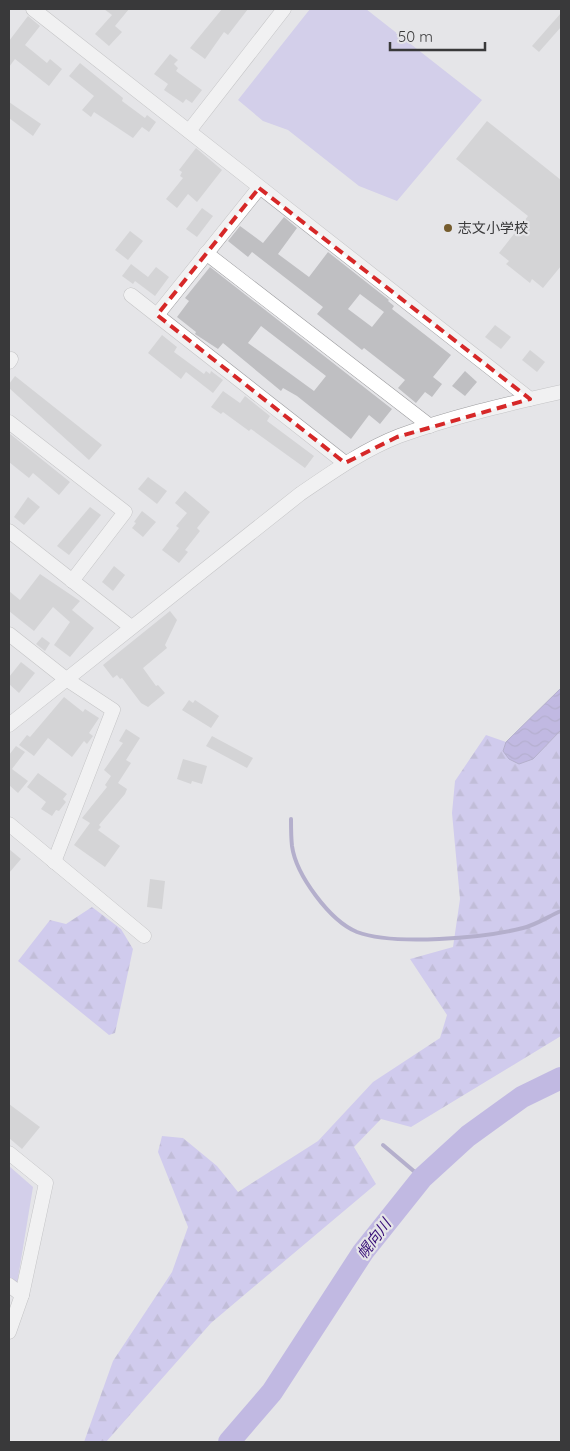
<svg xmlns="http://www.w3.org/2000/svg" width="570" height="1451" viewBox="0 0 570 1451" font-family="Quicksand,'Noto Sans JP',sans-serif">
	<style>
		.forest { fill: url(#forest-firs) }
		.park { fill: #bcb3ee }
		.water { fill: url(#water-waves); stroke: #796eab }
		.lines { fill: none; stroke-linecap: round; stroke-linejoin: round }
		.stream { stroke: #796eab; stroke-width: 4 }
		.river { stroke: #9584dc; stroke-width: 22 }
		.building { fill: #bfbfc2; fill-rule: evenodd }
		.minor-casing { stroke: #9c9c9f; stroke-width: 15 }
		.minor { stroke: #fff; stroke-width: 14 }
		.marked { fill: none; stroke: #d62828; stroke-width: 4; stroke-dasharray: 10 6; stroke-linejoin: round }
		.poi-dot { fill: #755c2d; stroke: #e5e5e8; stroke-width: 2 }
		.labels { text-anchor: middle; stroke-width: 4.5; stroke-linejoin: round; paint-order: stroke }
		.poi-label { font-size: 14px; fill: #39393a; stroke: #e5e5e8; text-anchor: start }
		.water-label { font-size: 15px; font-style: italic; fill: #370e77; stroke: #e5e5e8 }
	</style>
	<defs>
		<pattern id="forest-firs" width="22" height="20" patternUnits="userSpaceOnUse" patternTransform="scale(1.25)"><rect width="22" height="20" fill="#b7abf3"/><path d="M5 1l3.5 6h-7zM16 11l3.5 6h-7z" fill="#968cc6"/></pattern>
		<pattern id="water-waves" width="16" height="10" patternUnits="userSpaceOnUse" patternTransform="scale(1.25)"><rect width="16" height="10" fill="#9584dc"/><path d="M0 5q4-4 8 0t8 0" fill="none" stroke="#7b6db3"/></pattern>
	</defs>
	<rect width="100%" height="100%" fill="#e5e5e8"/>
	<g class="forest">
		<path d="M561,730V1036L411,1127L381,1119L354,1147L376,1184L211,1323L106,1442H84L113,1361L172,1272L188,1227L158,1152L162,1136L183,1138L217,1166L238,1192L318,1141L373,1082L440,1038L447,1015L410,959L453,947L460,899L452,813L455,781L486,735L506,742L503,751L533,759Z"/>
		<path d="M92,907L121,929L133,949L115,1033L109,1035L18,961L50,920L66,924Z"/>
	</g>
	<g class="park">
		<path d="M310,9H366L482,100L397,201L359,186L288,130L263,121L238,100Z"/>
		<path d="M9,1166L33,1187L17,1284L9,1277Z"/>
	</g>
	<path class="water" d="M561,688V730L533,759L519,764L509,759L503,751L506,742Z"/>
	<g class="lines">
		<g class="stream">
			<path d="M291,819C291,828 291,837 292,846C296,875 330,921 357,932C394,946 484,938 523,928C536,925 549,916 561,911"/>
			<path d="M383,1145L422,1178"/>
		</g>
		<path class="river" d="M229,1442L272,1392L363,1252L422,1178L468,1136L522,1097L561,1078"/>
	</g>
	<g class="building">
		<path d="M104,9H129L115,26L122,32L109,46L95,34L112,15Z"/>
		<path d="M222,9H248L228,35L224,32L205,59L190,48Z"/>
		<path d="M561,13V27L539,52L532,46Z"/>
		<path d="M28,16L40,26L25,45L47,63L50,59L62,69L49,86L15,59L9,67V41Z"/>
		<path d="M170,54L178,60L174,64L178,68L176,71L202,90L192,103L186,99L183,103L164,90L168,84L154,74Z"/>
		<path d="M80,63L123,98L122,101L145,118L147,115L156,122L149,132L142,127L133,138L94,112L91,117L82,110L94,96L69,76Z"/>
		<path d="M9,102L41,124L33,136L9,118Z"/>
		<path d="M487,121L561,180V266L543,288L532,279L530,283L506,264L509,261L499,253L528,216L456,159Z"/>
		<path d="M196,148L222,170L197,202L188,194L177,208L166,199L183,178L180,176L182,172L179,170Z"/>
		<path d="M202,208L213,216L197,237L186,229Z"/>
		<path d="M284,217L297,228L278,254L309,277L328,252L389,300L388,301L394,306L392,309L451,355L433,377L442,384L432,397L425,392L416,403L398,388L405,380L364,348L362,350L317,314L323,307L252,252L248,257L228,241L240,226L263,243ZM360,294L384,312L372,327L348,309Z"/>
		<path d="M130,231L143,241L128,260L115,250Z"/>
		<path d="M131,264L148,277L156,267L169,277L155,296L135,281L133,284L122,276Z"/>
		<path d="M210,267L392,409L380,424L369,415L351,439L297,396L283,388L281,391L223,343L218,349L195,334L196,332L177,317L189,301L185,298ZM261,326L326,376L314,391L248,343Z"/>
		<path d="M495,325L511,337L501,349L485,337Z"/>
		<path d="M162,335L177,347L174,352L204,374L206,371L210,374L211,371L223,380L213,393L186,372L181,379L148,353Z"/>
		<path d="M530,350L545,362L537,372L522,360Z"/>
		<path d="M465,371L477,382L465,396L452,386Z"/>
		<path d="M15,376L102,445L89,460L9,388V384Z"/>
		<path d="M223,391L240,403L245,396L270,416L267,421L314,456L305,468L251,429L249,431L223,412L221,414L211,407Z"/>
		<path d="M9,433L70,482L59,495L33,473L29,478L9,462Z"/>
		<path d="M148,477L167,491L157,504L138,489Z"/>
		<path d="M185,491L210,512L197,528L200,531L185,550L188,552L179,563L162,550L179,528L176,526L187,513L175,503Z"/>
		<path d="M28,497L40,507L24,525L14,517Z"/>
		<path d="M90,507L101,515L69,555L57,546Z"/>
		<path d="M142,511L156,522L143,537L132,528L136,523L134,522Z"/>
		<path d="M114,566L125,575L113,591L102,582Z"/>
		<path d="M40,574L80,601L72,610L94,628L70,657L54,645L70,622L53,607L34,631L9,611V591L20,600Z"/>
		<path d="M170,611L177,620L165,645L167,648L143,668L156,686L158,685L165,693L148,707L141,703L122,678L120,679L117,675L113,678L103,665Z"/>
		<path d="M42,637L50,643L45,651L36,644Z"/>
		<path d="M21,662L35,673L19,693L9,684V677Z"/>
		<path d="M64,697L83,712L85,709L99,718L89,733L93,736L87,744L84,741L72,757L48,738L34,756L19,745L27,735L30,737Z"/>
		<path d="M189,700L193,703L195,700L219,716L211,728L182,710Z"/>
		<path d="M126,729L140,738L126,760L131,763L118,783L127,789L125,794L99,825L101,827L98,830L120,846L105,867L74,845L90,823L82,818L107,787L105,785L111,776L104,770L123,743L119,741Z"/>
		<path d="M212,736L253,758L247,768L206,746Z"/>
		<path d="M16,746L25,752L12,769L28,781L18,793L9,785V755Z"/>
		<path d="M183,759L207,766L202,784L192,781L191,784L177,779Z"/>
		<path d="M38,773L67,794L63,799L66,802L59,811L56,810L52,816L41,809L46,802L27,787Z"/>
		<path d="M9,849L21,859L9,873Z"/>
		<path d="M150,879L165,881L162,909L147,907Z"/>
		<path d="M9,1104L40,1127L22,1149L9,1138Z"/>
	</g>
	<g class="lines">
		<defs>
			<g id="minor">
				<path d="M33,9L530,399"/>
				<path d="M189,131L284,9"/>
				<path d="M206,253L430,426"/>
				<path d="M131,295L345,463"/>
				<path d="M157,315L259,188"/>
				<path d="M9,362L11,359"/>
				<path d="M9,422L125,512L72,581"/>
				<path d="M9,531L131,627"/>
				<path d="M9,634L66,679L113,710L54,862"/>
				<path d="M9,725L300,494C331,473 363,450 399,436C451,417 507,404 561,392"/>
				<path d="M9,824L144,936"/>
				<path d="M9,1153L46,1183L22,1295L9,1332"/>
				<path d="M9,1285L22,1295"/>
			</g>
		</defs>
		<use href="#minor" class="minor-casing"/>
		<use href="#minor" class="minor"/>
	</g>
	<path d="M0 0H570V1451H0ZM259,188L530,399L397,437L345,463L157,315Z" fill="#e5e5e8" fill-opacity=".55" fill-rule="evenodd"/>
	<path class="marked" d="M259,188L530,399L397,437L345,463L157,315Z"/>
	<circle class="poi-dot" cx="448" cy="228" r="5"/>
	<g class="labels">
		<g class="poi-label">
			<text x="458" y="233">志文小学校</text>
		</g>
		<g class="water-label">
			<text transform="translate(374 1239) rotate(-53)" y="5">幌向川</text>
		</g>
	</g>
	<rect width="570" height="1451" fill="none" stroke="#39393a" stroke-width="20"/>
	<path d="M390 42v8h95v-8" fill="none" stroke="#39393a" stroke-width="2.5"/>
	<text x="398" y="42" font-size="15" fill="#39393a" stroke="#e5e5e8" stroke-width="4" paint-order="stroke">50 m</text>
</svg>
